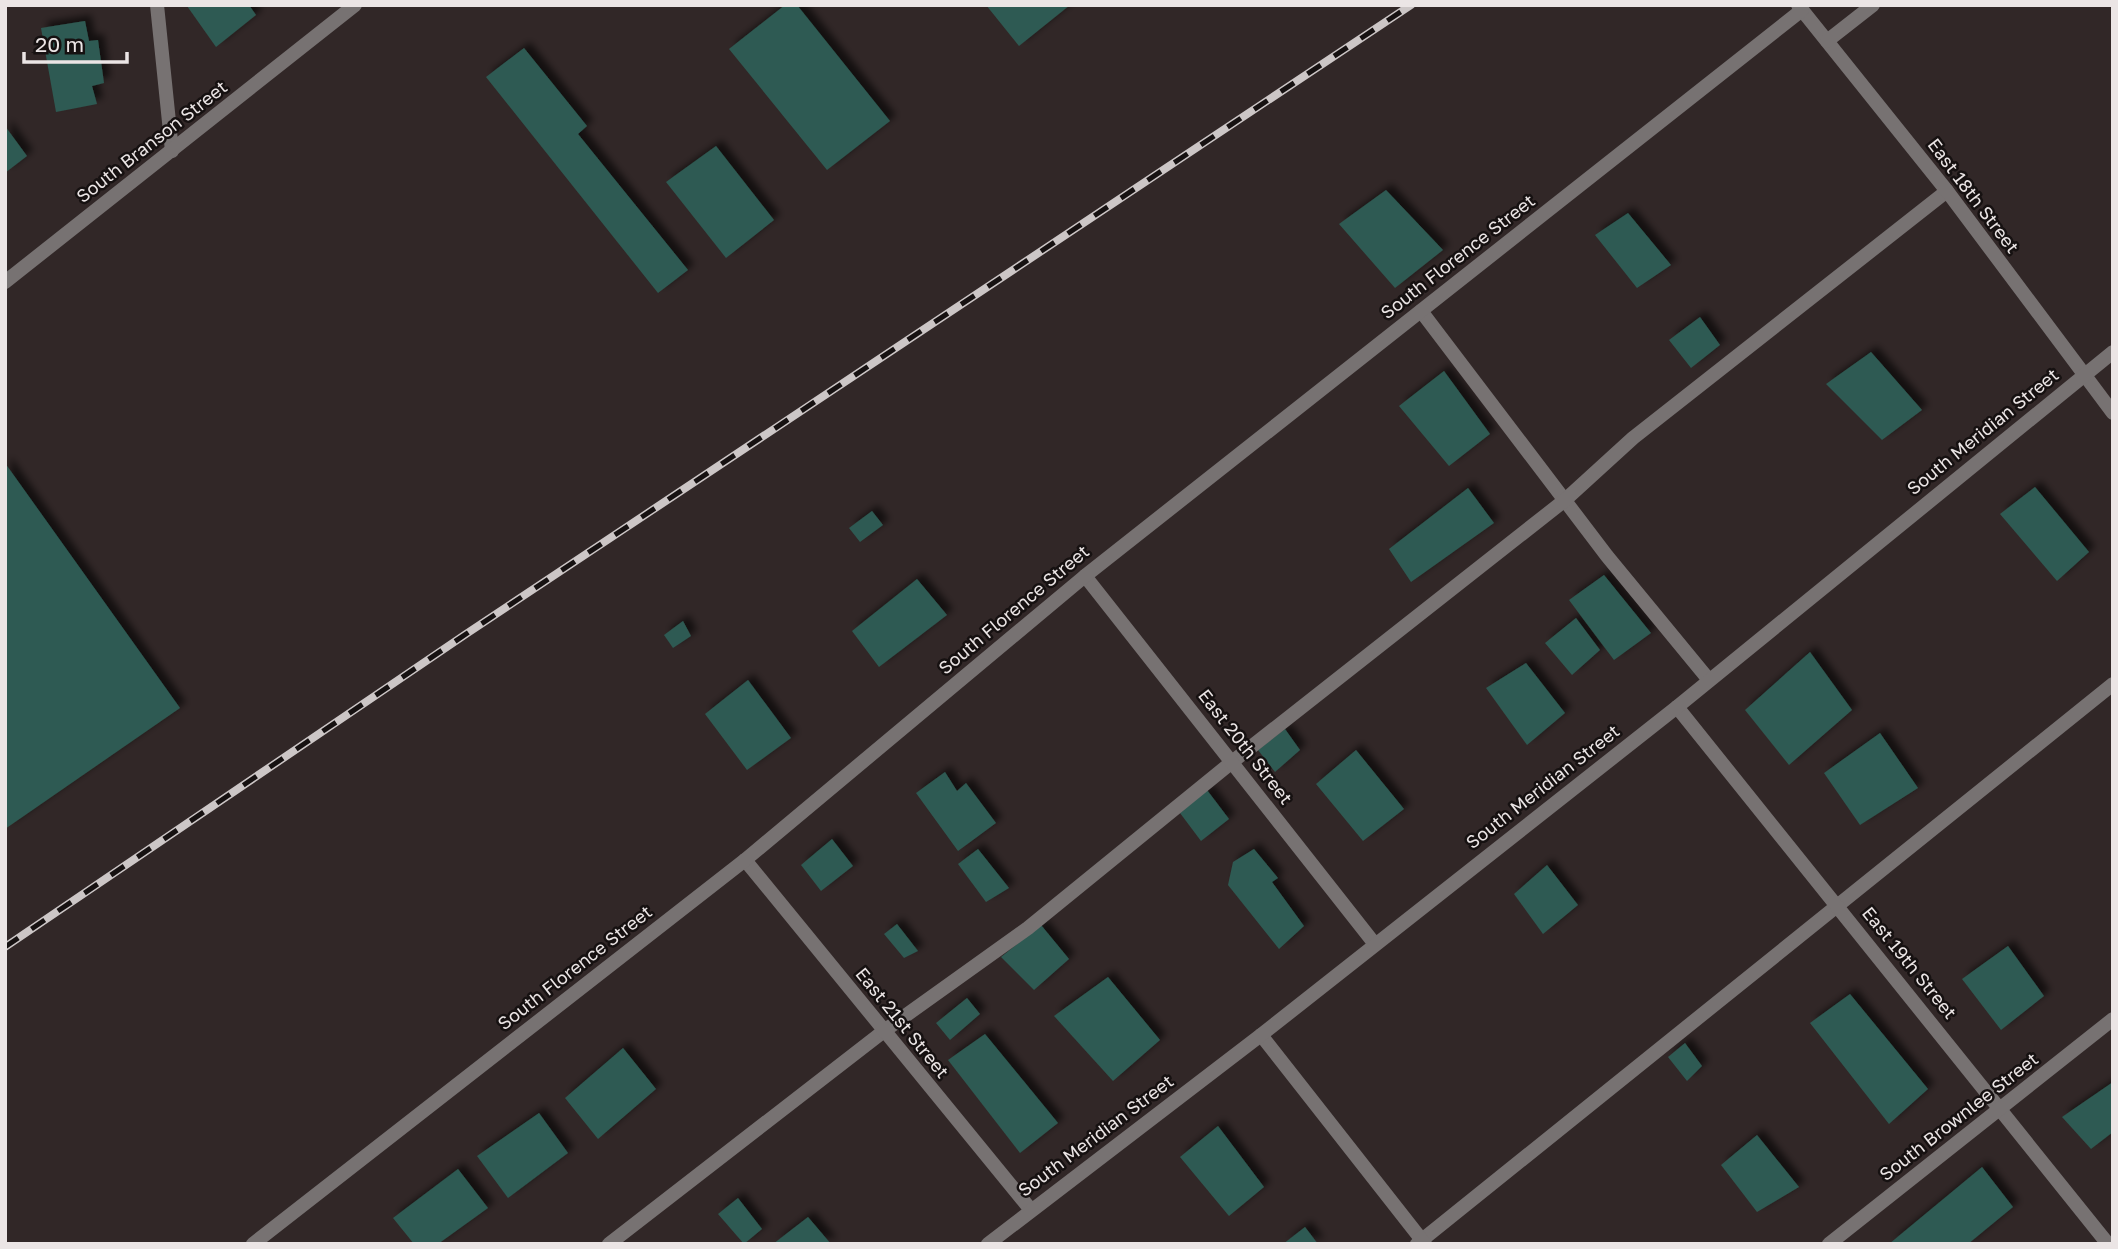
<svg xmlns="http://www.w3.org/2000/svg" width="2118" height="1249" viewBox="0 0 2118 1249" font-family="'Golos Text',sans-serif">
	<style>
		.building { fill: #2e5a52; filter: url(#shadow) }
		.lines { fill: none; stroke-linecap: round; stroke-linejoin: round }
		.lane { stroke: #777272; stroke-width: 14 }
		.street { stroke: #777272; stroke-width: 14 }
		.rail-casing { stroke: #ccc6c6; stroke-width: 8 }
		.rail { stroke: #161111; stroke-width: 5; stroke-dasharray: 16; stroke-linecap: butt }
		.labels { text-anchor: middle; stroke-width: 5; stroke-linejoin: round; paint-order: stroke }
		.street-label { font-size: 18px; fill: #ebe5e5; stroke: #161111 }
	</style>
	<defs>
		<filter id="shadow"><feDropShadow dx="6" dy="-6" stdDeviation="3.5" flood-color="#0009"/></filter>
	</defs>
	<rect width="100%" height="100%" fill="#312727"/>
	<g class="building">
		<path d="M249,5L256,15L216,47L187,6Z"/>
		<path d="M785,5H797L890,121L827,170L729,49Z"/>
		<path d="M986,5H1070L1019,46Z"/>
		<path d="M85,21L89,41L98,40L104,83L92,86L97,104L56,112L41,28Z"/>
		<path d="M524,48L587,126L578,134L688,270L658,293L486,77Z"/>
		<path d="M5,126L27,156L5,173Z"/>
		<path d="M716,146L774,220L726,258L666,182Z"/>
		<path d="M1386,190L1443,250L1395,288L1339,224Z"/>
		<path d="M1628,213L1671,265L1637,288L1595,235Z"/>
		<path d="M1700,317L1720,345L1691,368L1669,340Z"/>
		<path d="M1871,352L1922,410L1882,440L1826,384Z"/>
		<path d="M1444,371L1490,434L1449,466L1399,406Z"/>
		<path d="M5,463L180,708L5,829Z"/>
		<path d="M2035,487L2089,552L2057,581L2000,514Z"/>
		<path d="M1468,488L1494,523L1411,582L1389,549Z"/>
		<path d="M872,511L883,525L860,542L849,528Z"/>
		<path d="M1604,575L1651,633L1614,660L1569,600Z"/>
		<path d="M917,579L947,615L879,667L852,631Z"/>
		<path d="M1576,618L1600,650L1572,675L1545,643Z"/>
		<path d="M683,621L691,636L673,648L664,635Z"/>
		<path d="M1810,652L1852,710L1789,765L1745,710Z"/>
		<path d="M1526,663L1565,713L1527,745L1486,688Z"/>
		<path d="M748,680L791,738L747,770L705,714Z"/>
		<path d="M1285,729L1300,750L1275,772L1258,750Z"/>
		<path d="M1880,733L1918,788L1860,825L1824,773Z"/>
		<path d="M1356,750L1404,809L1363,841L1316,784Z"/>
		<path d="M945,772L957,791L966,783L996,823L958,851L916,793Z"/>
		<path d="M1207,790L1229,819L1201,841L1180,813Z"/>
		<path d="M832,839L853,866L821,891L801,865Z"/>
		<path d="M978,849L1009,888L986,902L958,864Z"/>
		<path d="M1254,849L1278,878L1272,882L1304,926L1279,949L1228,885L1233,862Z"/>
		<path d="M1547,865L1578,905L1543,934L1514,894Z"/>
		<path d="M897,924L918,951L904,958L884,934Z"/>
		<path d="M1041,925L1069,959L1034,990L1001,957Z"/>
		<path d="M2008,946L2044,996L2001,1030L1962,979Z"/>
		<path d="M1108,977L1160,1040L1113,1081L1054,1016Z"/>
		<path d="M1850,994L1928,1089L1889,1124L1810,1023Z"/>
		<path d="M967,998L980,1014L950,1040L936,1023Z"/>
		<path d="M985,1034L1058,1123L1020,1153L948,1060Z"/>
		<path d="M1685,1043L1702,1066L1687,1081L1668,1057Z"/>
		<path d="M623,1048L656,1089L598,1139L565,1098Z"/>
		<path d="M2113,1082V1132L2091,1149L2062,1117Z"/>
		<path d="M539,1113L568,1153L508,1198L477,1156Z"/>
		<path d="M1218,1126L1264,1187L1229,1216L1180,1157Z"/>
		<path d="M1757,1135L1799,1187L1757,1212L1721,1165Z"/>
		<path d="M1982,1167L2013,1207L1968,1244H1889Z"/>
		<path d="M458,1169L488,1208L438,1244H414L393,1218Z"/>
		<path d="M738,1198L762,1229L744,1244L718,1214Z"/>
		<path d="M808,1217L831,1244H773Z"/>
		<path d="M1305,1227L1318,1244H1283Z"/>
	</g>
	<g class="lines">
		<g class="lane">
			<path d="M1421,311L1607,556L1709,680"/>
			<path d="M609,1244L884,1031L1028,928L1232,762L1565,500L1633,438L1947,191"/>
			<path d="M1417,1244L2113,684"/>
		</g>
		<g class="street">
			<path d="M157,5L172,151"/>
			<path d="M1798,5L1947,191L2113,413"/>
			<path d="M1827,41L1873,5"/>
			<path d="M5,282L355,5"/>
			<path d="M1085,576L1374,943"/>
			<path d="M1677,707L2108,1244"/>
			<path d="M745,860L1031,1210"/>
			<path d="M1261,1035L1425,1244"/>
			<path d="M253,1244L745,860L1085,576L1802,10"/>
			<path d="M988,1244L1261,1035L1677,707L2113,352"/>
			<path d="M1829,1244L2113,1019"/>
		</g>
		<defs>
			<path id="rail" d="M5,947L466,634L1411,5"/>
		</defs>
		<use href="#rail" class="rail-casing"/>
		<use href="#rail" class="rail"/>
	</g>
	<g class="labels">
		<g class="street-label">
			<text transform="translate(152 142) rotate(-38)" y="6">South Branson Street</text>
			<text transform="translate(1973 196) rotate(53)" y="6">East 18th Street</text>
			<text transform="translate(1458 257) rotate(-38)" y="6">South Florence Street</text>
			<text transform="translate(1983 432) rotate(-39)" y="6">South Meridian Street</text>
			<text transform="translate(1014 610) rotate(-40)" y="6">South Florence Street</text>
			<text transform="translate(1245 747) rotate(52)" y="6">East 20th Street</text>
			<text transform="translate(1543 787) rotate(-38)" y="6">South Meridian Street</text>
			<text transform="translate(1909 963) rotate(51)" y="6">East 19th Street</text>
			<text transform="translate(575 968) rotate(-38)" y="6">South Florence Street</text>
			<text transform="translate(902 1023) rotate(51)" y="6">East 21st Street</text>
			<text transform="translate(1959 1117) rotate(-38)" y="6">South Brownlee Street</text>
			<text transform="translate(1096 1136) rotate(-37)" y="6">South Meridian Street</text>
		</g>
	</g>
	<rect width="2118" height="1249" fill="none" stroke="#ebe5e5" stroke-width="14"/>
	<path d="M24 52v10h103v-10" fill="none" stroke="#ebe5e5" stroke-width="3.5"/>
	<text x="35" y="52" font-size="21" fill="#ebe5e5" stroke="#161111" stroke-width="5" paint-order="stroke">20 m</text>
</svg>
